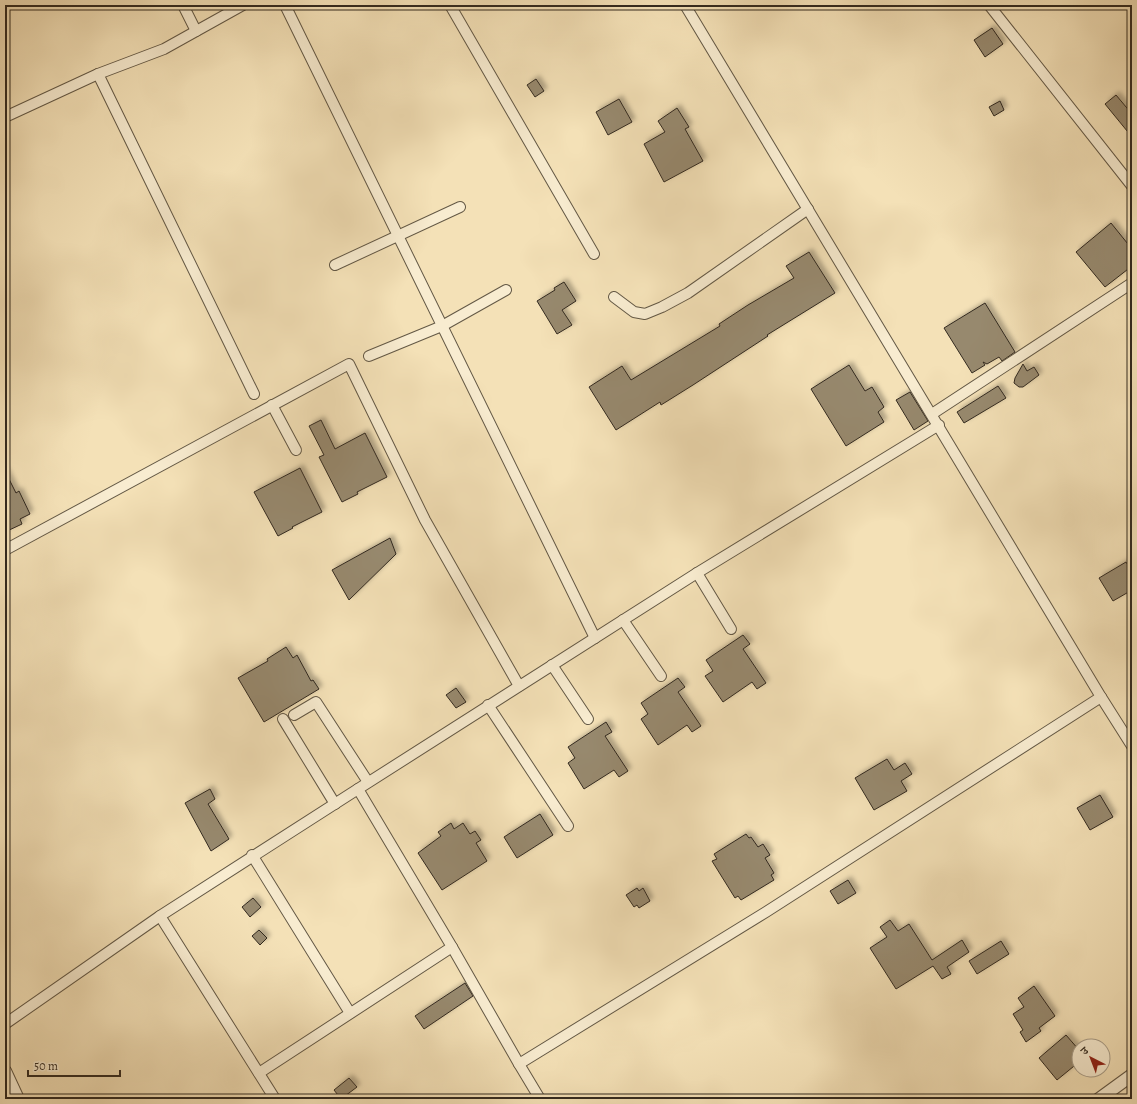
<svg xmlns="http://www.w3.org/2000/svg" width="1137" height="1104" viewBox="0 0 1137 1104" font-family="Alegreya,'Noto Serif Devanagari',serif">
	<style>
		.building { fill: #97896e; stroke: #332a1f; filter: url(#shadow) }
		.lines { fill: none; stroke-linecap: round; stroke-linejoin: round }
		.minor-casing { stroke: #635845; stroke-width: 12 }
		.tertiary-casing { stroke: #635845; stroke-width: 14 }
		.minor { stroke: #f8ecd0; stroke-width: 10 }
		.tertiary { stroke: #f8ecd0; stroke-width: 12 }
	</style>
	<defs>
		<filter id="shadow"><feDropShadow dx="3.5" dy="-3.5" stdDeviation="2" flood-color="#0004"/></filter>
	</defs>
	<rect width="100%" height="100%" fill="#f4e1b7"/>
	<filter id="stains"><feTurbulence type="fractalNoise" baseFrequency=".005" numOctaves="4"/><feColorMatrix values="0 0 0 0 .2 0 0 0 0 .09 0 0 0 0 .02 0 0 0 .5 -.17"/></filter>
	<radialGradient id="worn" r=".72"><stop offset=".6" stop-color="#630" stop-opacity="0"/><stop offset="1" stop-color="#630" stop-opacity=".3"/></radialGradient>
	<g class="building">
		<path d="M992,28L1003,44L985,57L974,40Z"/>
		<path d="M536,79L544,91L535,97L527,85Z"/>
		<path d="M1116,95L1132,114V137L1105,104Z"/>
		<path d="M619,99L632,122L608,135L596,112Z"/>
		<path d="M1000,101L1004,110L994,116L989,107Z"/>
		<path d="M677,108L689,127L685,129L703,161L664,182L644,144L665,132L658,121Z"/>
		<path d="M1111,223L1132,249V266L1105,287L1076,252Z"/>
		<path d="M809,252L835,293L767,335L768,336L693,385L661,405L660,402L616,430L589,387L622,366L631,380L720,326L719,324L748,305L794,278L786,266Z"/>
		<path d="M564,282L576,301L562,310L572,325L557,334L537,301L555,290L554,288Z"/>
		<path d="M985,303L1015,352L1002,361L999,357L987,364L983,362L985,365L972,373L944,328Z"/>
		<path d="M1023,364L1027,371L1034,367L1039,375L1023,387H1019L1014,383L1015,378Z"/>
		<path d="M849,365L865,391L872,387L884,407L878,412L884,422L846,446L811,389Z"/>
		<path d="M998,386L1006,398L964,423L957,412Z"/>
		<path d="M910,392L928,421L914,430L896,400Z"/>
		<path d="M321,420L335,449L365,433L387,477L357,492L358,494L342,502L319,457L324,455L309,426Z"/>
		<path d="M300,468L322,512L292,527L293,528L278,536L254,492Z"/>
		<path d="M5,471L16,493L19,491L30,514L20,519L22,524L5,532Z"/>
		<path d="M390,538L396,554L349,600L332,570Z"/>
		<path d="M1126,562L1132,572V590L1113,601L1099,578Z"/>
		<path d="M743,635L750,644L743,649L766,683L757,689L752,682L723,702L705,676L713,671L706,660Z"/>
		<path d="M286,647L293,658L297,655L311,681L313,680L319,689L264,722L238,678L268,661L267,659Z"/>
		<path d="M678,678L685,687L678,692L701,726L692,732L687,725L658,745L641,719L648,714L641,703Z"/>
		<path d="M456,688L466,702L456,708L446,695Z"/>
		<path d="M606,722L612,732L605,736L628,771L619,777L614,770L584,789L568,763L575,758L568,747Z"/>
		<path d="M887,759L894,770L905,763L912,774L901,781L907,791L874,810L855,778Z"/>
		<path d="M210,789L215,799L208,804L229,839L211,851L185,803Z"/>
		<path d="M1100,795L1113,817L1090,830L1077,808Z"/>
		<path d="M540,814L553,835L517,858L504,837Z"/>
		<path d="M451,823L454,829L463,823L470,834L475,831L481,840L476,843L487,861L442,890L418,853L441,836L438,832Z"/>
		<path d="M746,834L749,838L751,837L758,847L763,844L770,855L765,858L774,873L771,875L774,880L741,900L738,896L735,898L712,861L717,859L714,854Z"/>
		<path d="M848,880L856,893L838,904L830,891Z"/>
		<path d="M637,888L639,891L643,888L650,901L639,908L637,905L634,907L626,895Z"/>
		<path d="M253,898L261,907L250,917L242,907Z"/>
		<path d="M890,920L898,931L909,924L932,960L962,940L969,952L947,967L951,974L942,979L933,966L896,989L870,948L887,937L880,927Z"/>
		<path d="M259,930L267,938L260,945L252,936Z"/>
		<path d="M1001,941L1009,954L977,974L969,961Z"/>
		<path d="M465,983L473,996L424,1029L415,1016Z"/>
		<path d="M1034,986L1055,1016L1039,1028L1041,1031L1026,1042L1020,1032L1023,1030L1013,1014L1024,1007L1018,998Z"/>
		<path d="M1066,1035L1079,1050V1062L1057,1080L1039,1058Z"/>
		<path d="M349,1078L357,1087L341,1099L334,1090Z"/>
	</g>
	<g class="lines">
		<defs>
			<g id="minor">
				<path d="M183,5L196,31"/>
				<path d="M285,5L595,638"/>
				<path d="M450,5L594,254"/>
				<path d="M685,5L1101,697L1132,746"/>
				<path d="M989,5L1132,186"/>
				<path d="M98,74L254,394"/>
				<path d="M5,117L98,74L164,49L243,5"/>
				<path d="M335,265L460,207"/>
				<path d="M614,297L634,312L645,314L662,307L688,293L808,209"/>
				<path d="M369,356L442,326L506,290"/>
				<path d="M272,405L296,450"/>
				<path d="M932,414L1132,283"/>
				<path d="M939,425L697,573L358,789L452,947L519,1064L766,912L1101,697"/>
				<path d="M5,550L349,364L425,520L519,686"/>
				<path d="M697,573L731,629"/>
				<path d="M623,620L661,676"/>
				<path d="M552,665L588,719"/>
				<path d="M488,705L568,826"/>
				<path d="M294,715L316,702L368,782"/>
				<path d="M283,719L335,804"/>
				<path d="M252,855L350,1013"/>
				<path d="M160,916L275,1099"/>
				<path d="M5,1024L160,916L358,789"/>
				<path d="M519,1064L540,1099"/>
				<path d="M259,1073L452,947"/>
			</g>
			<g id="tertiary">
				<path d="M5,1071L18,1099"/>
				<path d="M1099,1099L1132,1075"/>
			</g>
		</defs>
		<use href="#minor" class="minor-casing"/>
		<use href="#tertiary" class="tertiary-casing"/>
		<use href="#minor" class="minor"/>
		<use href="#tertiary" class="tertiary"/>
	</g>
	<rect width="1137" height="1104" fill="none" stroke="#f4e1b7" stroke-width="20"/>
	<rect x="6" y="6" width="1125" height="1092" fill="none" stroke="#332a1f" stroke-width="2"/>
	<rect x="10" y="10" width="1117" height="1084" fill="none" stroke="#332a1f"/>
	<g transform="translate(1091 1058) rotate(318)"><circle r="19" fill="#f8ecd0" stroke="#a99e89"/>
	<path d="M0-3L7 15L0 10L-7 15Z" fill="#8f2418"/>
	<text y="-6" font-size="11" font-weight="bold" text-anchor="middle" fill="#332a1f">उ</text>
	</g>
	<path d="M28 1070v6h92v-6" fill="none" stroke="#332a1f" stroke-width="2"/>
	<text x="34" y="1070" font-size="12" fill="#332a1f" stroke="#f8ecd0" stroke-width="3" paint-order="stroke">50 m</text>
	<rect width="100%" height="100%" filter="url(#stains)"/>
	<rect width="100%" height="100%" fill="url(#worn)"/>
</svg>
